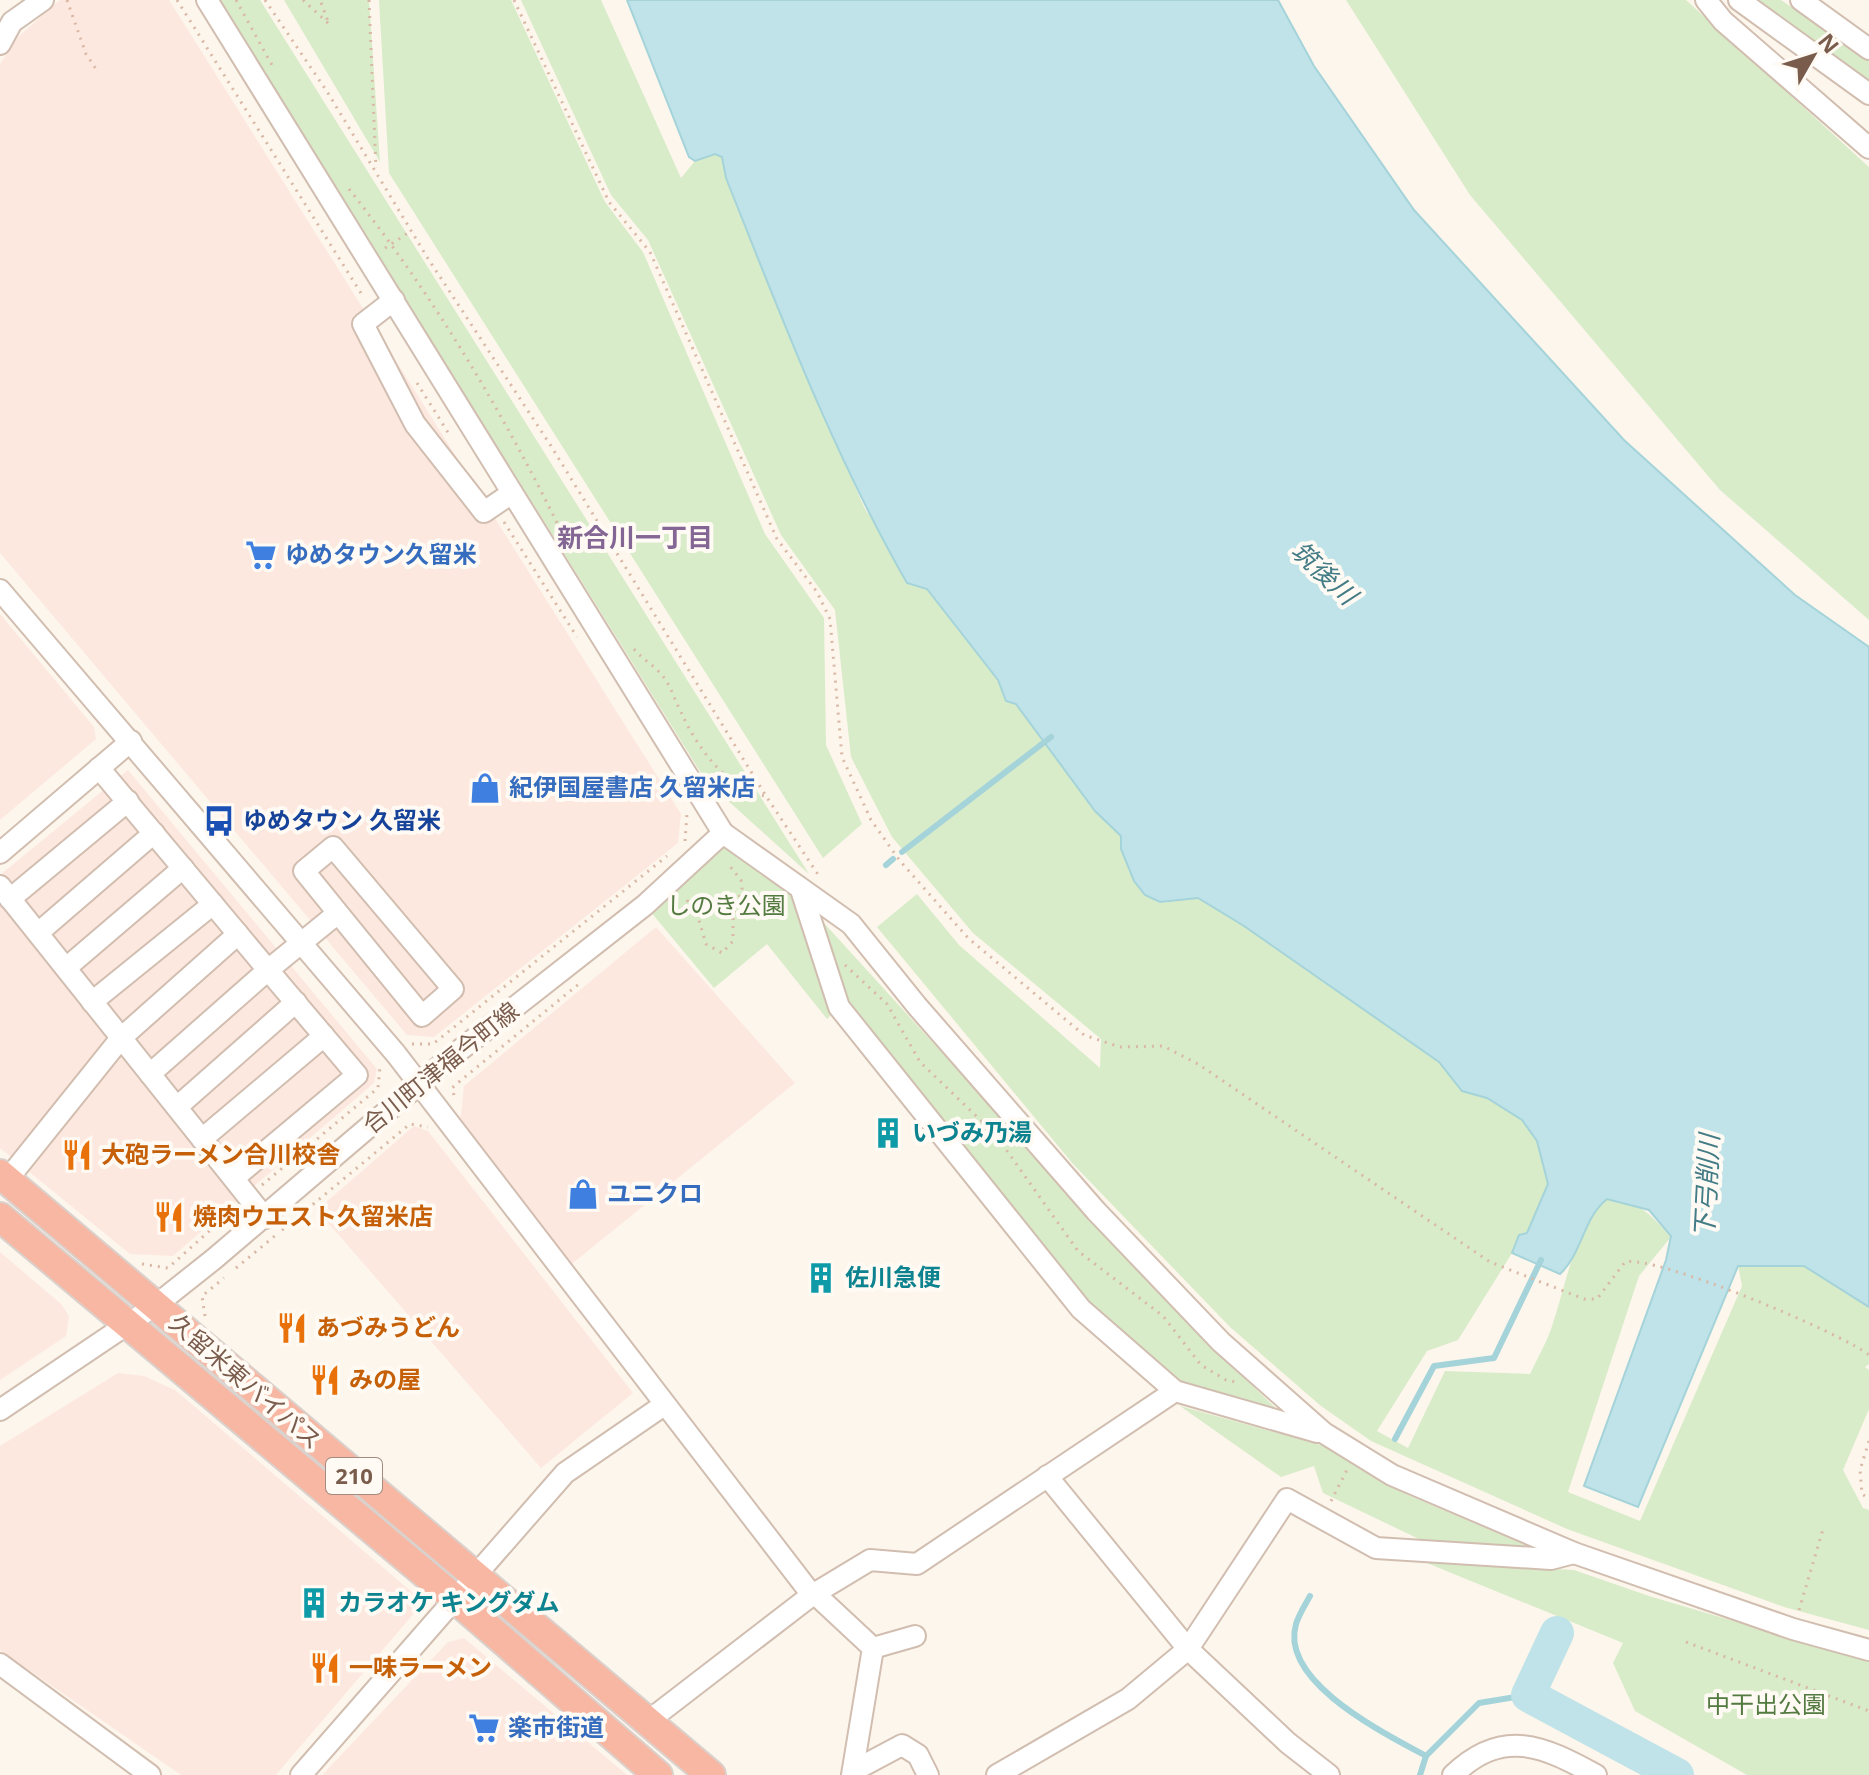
<svg xmlns="http://www.w3.org/2000/svg" width="1869" height="1775" viewBox="0 0 1869 1775" font-family="'Open Sans','Noto Sans JP',sans-serif">
	<style>
		.commercial { fill: #fde8e0 }
		.green { fill: #d8ecc9 }
		.water { fill: #bfe3e8; stroke: #a5d3da; stroke-width: 2 }
		.lines { fill: none; stroke-linecap: round; stroke-linejoin: round }
		.stream { stroke: #a5d3da; stroke-width: 6 }
		.river { stroke: #bfe3e8; stroke-width: 34 }
		.minor-casing { stroke: #d1beb0; stroke-width: 24 }
		.highway-casing { stroke: #dad1cd; stroke-width: 32 }
		.path { stroke: #d9b8a5; stroke-width: 3; stroke-dasharray: 2 6; stroke-linecap: butt }
		.minor { stroke: #fff; stroke-width: 20 }
		.highway { stroke: #f7b7a3; stroke-width: 28 }
		.labels { text-anchor: middle; stroke-width: 8; stroke-linejoin: round; paint-order: stroke }
		.shield { fill: #fffaf3; stroke: #a28b7f; stroke-width: 2 }
		.shield-label { font-size: 22px; font-weight: bold; fill: #7a5c4d }
		.shop-label { font-size: 24px; font-weight: bold; fill: #366cbe; stroke: #fffaf3; text-anchor: start }
		.transit-label { font-size: 24px; font-weight: bold; fill: #164399; stroke: #fffaf3; text-anchor: start }
		.park-label { font-size: 24px; fill: #537a41; stroke: #fffaf3 }
		.street-label { font-size: 24px; fill: #7a5c4d; stroke: #fffaf3 }
		.culture-label { font-size: 24px; font-weight: bold; fill: #0d838f; stroke: #fffaf3; text-anchor: start }
		.food-label { font-size: 24px; font-weight: bold; fill: #c56008; stroke: #fffaf3; text-anchor: start }
		.neighbourhood-label { font-size: 26px; font-weight: bold; fill: #846695; stroke: #fffaf3 }
		.water-label { font-size: 26px; font-style: italic; fill: #437c86; stroke: #fffaf3 }
	</style>
	<rect width="100%" height="100%" fill="#fdf6ec"/>
	<g class="commercial">
		<path d="M60,0H169L681,814L678,843L434,1037L407,1035L0,553V64L18,37Z"/>
		<path d="M0,614L94,727L96,739L0,820Z"/>
		<path d="M128,770L377,1069L374,1083L173,1256L130,1254L0,1148V875Z"/>
		<path d="M656,927L795,1083L568,1267L460,1123L464,1086Z"/>
		<path d="M414,1126L428,1131L633,1393L541,1468L317,1210Z"/>
		<path d="M0,1252L61,1304L69,1316L66,1336L0,1380Z"/>
		<path d="M118,1373L144,1376L175,1390L413,1593L415,1612L276,1775H181L0,1650V1446Z"/>
		<path d="M464,1638L627,1775H322L448,1642Z"/>
	</g>
	<g class="green">
		<path d="M219,0H260L809,874L706,781Z"/>
		<path d="M284,0H369L380,162Z"/>
		<path d="M379,0H511L605,202L643,252L765,534L824,618L826,745L862,824L823,858L389,173Z"/>
		<path d="M521,0H601L681,178L695,161L715,153L722,157L726,178L795,351L865,509L918,584L927,589L998,680L1006,701L1016,703L1095,811L1121,836V849L1134,881L1144,895L1160,903L1198,898L1244,926L1439,1062L1462,1091L1487,1098L1522,1120L1537,1141L1548,1184L1527,1233L1519,1235L1512,1253L1458,1340L1427,1351L1377,1431L1408,1448L1445,1371L1530,1374C1538,1357 1548,1340 1553,1323C1566,1285 1575,1226 1607,1199C1640,1201 1650,1214 1671,1237L1639,1276L1568,1492L1640,1521L1742,1286L1738,1265L1804,1266L1869,1307V1364L1865,1367L1869,1370V1409L1843,1470L1863,1508L1869,1510V1630L1784,1607L1567,1529L1371,1441L1321,1406L1230,1327L1073,1164L877,927L917,894L959,945L1100,1068L1101,1039L973,933L892,837L851,757L835,610L781,535L648,240L611,195Z"/>
		<path d="M1346,0H1686L1869,167V620L1720,490L1470,195Z"/>
		<path d="M1758,0H1781L1869,60V83Z"/>
		<path d="M723,833L802,893L839,1007L827,1019L767,944L714,988L645,905Z"/>
		<path d="M813,911L1193,1328L1285,1417L1180,1382L1089,1312L844,1000Z"/>
		<path d="M1180,1406L1324,1446L1408,1495L1535,1549L1421,1540L1323,1493L1314,1466L1281,1477Z"/>
		<path d="M1422,1561L1574,1570L1649,1596L1869,1661V1775H1747L1635,1711L1613,1663L1623,1643Z"/>
	</g>
	<path class="water" d="M627,0H1278L1314,66L1414,210L1624,440L1795,595L1869,647V1307L1804,1266H1738L1638,1507L1584,1486L1666,1260L1671,1236L1649,1210L1607,1199C1583,1218 1582,1254 1560,1274L1512,1253L1519,1235L1527,1233L1548,1184L1537,1141L1522,1120L1487,1098L1462,1091L1439,1062L1244,926L1198,898L1160,902L1145,895L1134,881L1121,849V836L1095,811L1016,704L1006,701L998,680L927,589L907,583C833,454 781,316 726,178L722,157L715,154L695,161L689,157Z"/>
	<g class="lines">
		<g class="stream">
			<path d="M902,852L1051,737"/>
			<path d="M886,865L893,859"/>
			<path d="M1395,1439L1434,1366L1494,1358L1541,1260"/>
			<path d="M1310,1596C1305,1605 1299,1614 1296,1624C1279,1682 1386,1734 1426,1756"/>
			<path d="M1420,1775L1426,1756L1479,1703L1528,1695"/>
		</g>
		<path class="river" d="M1557,1633L1528,1695L1677,1775"/>
		<defs>
			<g id="minor">
				<path d="M207,0L723,833L851,924L917,1006L1096,1211L1221,1342L1324,1433L1392,1475L1574,1553L1793,1629L1869,1650"/>
				<path d="M1706,0L1723,21L1869,148"/>
				<path d="M1739,0L1869,94"/>
				<path d="M1801,0L1869,49"/>
				<path d="M0,44L12,22L43,0"/>
				<path d="M394,300L363,324L415,424L484,512L512,493"/>
				<path d="M0,590L396,1054L812,1595"/>
				<path d="M99,768L268,970L338,913L304,871L333,847L453,989L422,1016L338,913"/>
				<path d="M0,853L131,741"/>
				<path d="M0,886L265,1218"/>
				<path d="M802,893L839,1007L1081,1309L1175,1391L1317,1432"/>
				<path d="M10,899L128,801"/>
				<path d="M38,933L154,833"/>
				<path d="M66,968L183,868"/>
				<path d="M92,1002L213,904"/>
				<path d="M150,1074L268,970L357,1075L234,1178"/>
				<path d="M177,1107L296,1002"/>
				<path d="M202,1139L324,1036"/>
				<path d="M7,1180L121,1038L238,934"/>
				<path d="M0,1410L156,1305L214,1259L446,1061L645,905L723,833"/>
				<path d="M1047,1476L1188,1649L1288,1743L1329,1775"/>
				<path d="M814,1593L873,1648L852,1775"/>
				<path d="M873,1648L915,1636"/>
				<path d="M0,1664L150,1775"/>
				<path d="M647,1722L812,1595L870,1560L917,1564L1175,1391"/>
				<path d="M853,1771L902,1745L918,1755L928,1775"/>
				<path d="M301,1775L565,1473L664,1405"/>
				<path d="M997,1775L1128,1699L1188,1649L1287,1499L1376,1548L1551,1559L1574,1553"/>
				<path d="M1453,1775C1503,1727 1543,1746 1596,1775"/>
			</g>
			<g id="highway">
				<path d="M0,1174L711,1775"/>
				<path d="M0,1217L454,1598L658,1775"/>
			</g>
		</defs>
		<use href="#minor" class="minor-casing"/>
		<use href="#highway" class="highway-casing"/>
		<g class="path">
			<path d="M67,0L86,54L98,72"/>
			<path d="M177,0L364,298"/>
			<path d="M236,0L273,67"/>
			<path d="M265,0L328,93L427,257L551,446L766,796L819,876"/>
			<path d="M303,0L329,24L320,0"/>
			<path d="M369,0L376,168"/>
			<path d="M514,0L609,202L650,252L777,539L817,592L830,619L842,757L871,820L900,861L968,938L1084,1035L1120,1047L1163,1046L1198,1064L1490,1262L1584,1299H1597L1625,1262C1654,1254 1842,1333 1869,1355"/>
			<path d="M349,189C433,295 503,412 563,535"/>
			<path d="M385,248L411,231"/>
			<path d="M417,383L449,434"/>
			<path d="M504,522L577,637"/>
			<path d="M634,649C643,660 657,667 665,679C672,689 675,701 681,712C695,744 728,792 766,796"/>
			<path d="M685,841L687,813"/>
			<path d="M687,900L698,917L706,944L722,953L733,941V915L742,889L741,880L728,864"/>
			<path d="M845,965L887,1004L920,1062L995,1134L1078,1251L1163,1316L1201,1365L1226,1380L1236,1382"/>
			<path d="M412,1044H433L667,856"/>
			<path d="M454,1095L452,1088L460,1081L580,983"/>
			<path d="M262,1185L378,1088L380,1067"/>
			<path d="M282,1230L410,1124L428,1127"/>
			<path d="M142,1264L168,1268L235,1208"/>
			<path d="M236,1268L276,1235"/>
			<path d="M205,1316L202,1296L224,1278"/>
			<path d="M1869,1441L1860,1470L1862,1494L1869,1499"/>
			<path d="M1331,1501L1348,1468"/>
			<path d="M1799,1610L1824,1526"/>
			<path d="M1686,1642L1869,1711"/>
		</g>
		<use href="#minor" class="minor"/>
		<use href="#highway" class="highway"/>
	</g>
	<defs>
		<symbol id="supermarket-bare" viewBox="-9 -9 18 18"><path d="M-6-5.5h2.5l.6 2H6L4.5 2H-2.5L-4.4-4H-6ZM-1.5 3.2a1.3 1.3 0 1 0 .1 0ZM3 3.2a1.3 1.3 0 1 0 .1 0Z" fill="#3f7fe0" stroke="#fffaf3" stroke-width="2.5" paint-order="stroke"/></symbol>
		<symbol id="shop-bare" viewBox="-9 -9 18 18"><path d="M-5-2.5h2.3a2.7 3.5 0 0 1 5.4 0H5L5.5 6h-11ZM-1.5-2.5h3a1.5 2.3 0 0 0-3 0Z" fill="#3f7fe0" stroke="#fffaf3" stroke-width="2.5" paint-order="stroke"/></symbol>
		<symbol id="bus-bare" viewBox="-9 -9 18 18"><path d="M-5-6H5V4H4V6H2V4H-2V6H-4V4H-5ZM-3.5-4V0h7V-4ZM-3.5 1.2v1.5H-2V1.2ZM2 1.2v1.5H3.5V1.2Z" fill="#1a4fb4" stroke="#fffaf3" stroke-width="2.5" paint-order="stroke"/></symbol>
		<symbol id="building-bare" viewBox="-9 -9 18 18"><path d="M-4-6H4V6H1V3H-1V6H-4ZM-2.5-4.3h1.7v1.8h-1.7ZM.8-4.3h1.7v1.8H.8ZM-2.5-1h1.7V.8h-1.7ZM.8-1h1.7V.8H.8Z" fill="#0f9aa8" stroke="#fffaf3" stroke-width="2.5" paint-order="stroke"/></symbol>
		<symbol id="restaurant-bare" viewBox="-9 -9 18 18"><path d="M-5-6h1v4h1v-4h1v4h1v-4h1v5L-1.5 .5V6h-2V.5L-5-1ZM5-6V6H3V1.5H1.5Q1.5-4 5-6Z" fill="#e8710a" stroke="#fffaf3" stroke-width="2.5" paint-order="stroke"/></symbol>
	</defs>
	<g fill-rule="evenodd">
		<use href="#supermarket-bare" x="239" y="533" width="44" height="44"/>
		<use href="#shop-bare" x="463" y="766" width="44" height="44"/>
		<use href="#bus-bare" x="197" y="799" width="44" height="44"/>
		<use href="#building-bare" x="866" y="1111" width="44" height="44"/>
		<use href="#restaurant-bare" x="55" y="1133" width="44" height="44"/>
		<use href="#shop-bare" x="561" y="1172" width="44" height="44"/>
		<use href="#restaurant-bare" x="147" y="1195" width="44" height="44"/>
		<use href="#building-bare" x="799" y="1256" width="44" height="44"/>
		<use href="#restaurant-bare" x="270" y="1306" width="44" height="44"/>
		<use href="#restaurant-bare" x="303" y="1358" width="44" height="44"/>
		<use href="#building-bare" x="292" y="1581" width="44" height="44"/>
		<use href="#restaurant-bare" x="303" y="1646" width="44" height="44"/>
		<use href="#supermarket-bare" x="462" y="1706" width="44" height="44"/>
	</g>
	<g class="labels">
		<rect class="shield" x="326" y="1458" width="56" height="36" rx="6"/>
		<g class="shield-label">
			<text x="354" y="1484">210</text>
		</g>
		<g class="shop-label">
			<text x="285" y="563">ゆめタウン久留米</text>
			<text x="509" y="796">紀伊国屋書店 久留米店</text>
			<text x="607" y="1202">ユニクロ</text>
			<text x="508" y="1736">楽市街道</text>
		</g>
		<g class="transit-label">
			<text x="243" y="829">ゆめタウン 久留米</text>
		</g>
		<g class="park-label">
			<text x="726" y="914">しのき公園</text>
			<text x="1766" y="1713">中干出公園</text>
		</g>
		<g class="street-label">
			<text transform="translate(441 1068) rotate(-39)" y="8">合川町津福今町線</text>
			<text transform="translate(245 1382) rotate(41)" y="8">久留米東バイパス</text>
		</g>
		<g class="culture-label">
			<text x="912" y="1141">いづみ乃湯</text>
			<text x="845" y="1286">佐川急便</text>
			<text x="338" y="1611">カラオケ キングダム</text>
		</g>
		<g class="food-label">
			<text x="101" y="1163">大砲ラーメン合川校舎</text>
			<text x="193" y="1225">焼肉ウエスト久留米店</text>
			<text x="316" y="1336">あづみうどん</text>
			<text x="349" y="1388">みの屋</text>
			<text x="349" y="1676">一味ラーメン</text>
		</g>
		<g class="neighbourhood-label">
			<text x="635" y="547">新合川一丁目</text>
		</g>
		<g class="water-label">
			<text transform="translate(1324 573) rotate(43)" y="9">筑後川</text>
			<text transform="translate(1707 1186) rotate(-87)" y="9">下弓削川</text>
		</g>
	</g>
	<g transform="translate(1813 56) rotate(51)" stroke="#fffaf3" stroke-width="6" paint-order="stroke">
	<path d="M0-6L14 30L0 20L-14 30Z" fill="#7a5c4d"/>
	<text y="-12" font-size="22" font-weight="bold" text-anchor="middle" fill="#7a5c4d">N</text>
	</g>
</svg>
